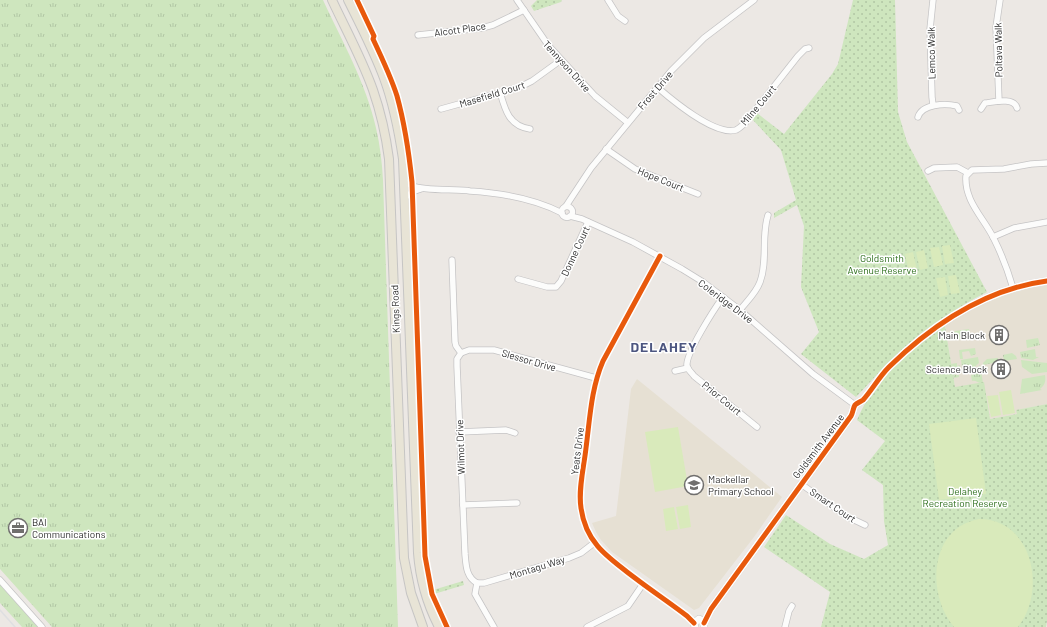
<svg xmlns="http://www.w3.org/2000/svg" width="1047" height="627" viewBox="0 0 1047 627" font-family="Barlow,sans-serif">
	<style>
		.education { fill: #e6e0d3 }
		.grass { fill: url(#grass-tufts) }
		.park { fill: url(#park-dots) }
		.pitch { fill: #d9eabb }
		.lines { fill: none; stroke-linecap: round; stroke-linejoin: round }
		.minor-casing { stroke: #c5c4c5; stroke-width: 7 }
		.tertiary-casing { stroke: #c5c4c5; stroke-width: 8 }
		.primary-casing { stroke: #c6c5c4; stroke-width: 10 }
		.minor { stroke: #fcfcfb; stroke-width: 5.5 }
		.tertiary { stroke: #fcfcfb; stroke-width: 7 }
		.primary { stroke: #e8e4d6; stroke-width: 8 }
		.rail { stroke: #dfdfe1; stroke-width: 1.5 }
		.cycleway-casing { stroke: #fff; stroke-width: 8 }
		.cycleway { stroke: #e8590c; stroke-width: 5 }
		.labels { text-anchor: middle; stroke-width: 3; stroke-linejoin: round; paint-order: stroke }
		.street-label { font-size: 10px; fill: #2e2e2e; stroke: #fff }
		.park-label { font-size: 10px; fill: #2c6e1b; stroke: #fff }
		.poi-label { font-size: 10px; fill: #2e2e2e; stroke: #fff; text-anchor: end }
		.district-label { font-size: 14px; font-weight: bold; letter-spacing: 1px; fill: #4d5680; stroke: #fff }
	</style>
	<defs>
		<pattern id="grass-tufts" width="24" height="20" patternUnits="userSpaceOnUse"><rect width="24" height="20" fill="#cee6be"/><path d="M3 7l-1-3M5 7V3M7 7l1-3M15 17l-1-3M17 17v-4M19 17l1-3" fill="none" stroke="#b1c6a4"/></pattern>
		<pattern id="park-dots" width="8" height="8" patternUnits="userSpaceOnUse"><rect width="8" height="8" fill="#cee6be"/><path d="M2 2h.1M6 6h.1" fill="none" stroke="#b1c6a4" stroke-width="1.8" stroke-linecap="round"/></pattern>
	</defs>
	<rect width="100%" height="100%" fill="#ece8e4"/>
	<g class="education">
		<path d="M1047,284V404L1017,410V414L990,419L955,387L945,326L952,320L986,301L1010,291Z"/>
		<path d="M637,379L782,497L754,537L699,608L694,610L612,552L601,540L596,532L592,523L616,516L631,389Z"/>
	</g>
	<g class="grass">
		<path d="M0,0H323C342,41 366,83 376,128C380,145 382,162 383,180L398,627H52L0,569Z"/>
		<path d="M969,329L970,337L956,340L950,339L955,331Z"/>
		<path d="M1038,338L1040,345L1027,348L1026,340Z"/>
		<path d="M975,348L976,354L971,356L969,351L962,352L963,359H960L959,350Z"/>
		<path d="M1035,349L1036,357H1039L1033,360L1021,358L1020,352Z"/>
		<path d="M1012,353L1016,356L1017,359L1004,361L1003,355Z"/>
		<path d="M978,357L979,363L970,371L963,374L961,360Z"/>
		<path d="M998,358V362L983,365V363L987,359Z"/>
		<path d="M1021,360L1047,363V372L1032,374L1022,367Z"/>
		<path d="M957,363V366L960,365L961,373L955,374V375H959V377L954,378L951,364Z"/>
		<path d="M980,365L983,383C979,384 976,380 972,381L971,375H973V371Z"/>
		<path d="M1045,375C1046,381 1045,385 1040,389L1042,390L1020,394L1022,379Z"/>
		<path d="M0,584L38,627H22L0,603Z"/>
	</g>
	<g class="park">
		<path d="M537,0H562L561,2L534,11L531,6Z"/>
		<path d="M853,0H895L898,112L907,142L987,292C954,309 922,330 894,357C881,369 869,384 856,397L801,354L819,332L801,287L804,226L797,205L774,218V213L796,200L781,150L752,119L757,113L784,134L832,74L838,64Z"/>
		<path d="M945,326L955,387L984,382L990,419L1017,414L1016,410L1047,404V621L1046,627H821L830,592L764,547L786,515L830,544L864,559L888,545L884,521L883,485L862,470L885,441L857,420C860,413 864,405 868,398C887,369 916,345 945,326Z"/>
		<path d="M463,581L464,585L434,594L433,590Z"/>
	</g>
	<g class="pitch">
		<path d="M950,245L954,263L945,264L942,246Z"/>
		<path d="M939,247L943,265L934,267L930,248Z"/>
		<path d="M924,250L928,268L920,270L916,252Z"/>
		<path d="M913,252L917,270L909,272L905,254Z"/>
		<path d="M956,275L960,293L951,294L948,276Z"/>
		<path d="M945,277L948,295L940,297L936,278Z"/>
		<path d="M1011,390L1015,413L1003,415L999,392Z"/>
		<path d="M998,395L1001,415L991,417L987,396Z"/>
		<path d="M976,418L986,494L939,500L929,424Z"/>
		<path d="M678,427L688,486L655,492L645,432Z"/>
		<path d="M688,505L691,527L680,529L676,507Z"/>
		<path d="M674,507L678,529L666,531L663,509Z"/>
		<path d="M979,519C1033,519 1047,591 1018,627H954C926,594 929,528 979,519Z"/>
	</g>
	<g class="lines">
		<defs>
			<g id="minor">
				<path d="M517,0L548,45L595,96L627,122"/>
				<path d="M608,0L618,16L625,21"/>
				<path d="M933,0L930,29L932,97L933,105"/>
				<path d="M418,35L482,28L493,25L524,10"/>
				<path d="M657,87C672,100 715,136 736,130C740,128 743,125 746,122L798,56L805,49L809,48"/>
				<path d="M500,92C505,110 509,126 530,129"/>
				<path d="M999,101L996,27L1000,0"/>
				<path d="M441,109L520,87L532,81L561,60"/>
				<path d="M981,109L985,103C994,102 1014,97 1017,108"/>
				<path d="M918,117C922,104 945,103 957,106L959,110"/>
				<path d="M606,149L635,169L698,194"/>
				<path d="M928,171L934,168L957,167L968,173"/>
				<path d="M405,181C407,183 410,185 413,186C423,191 457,189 470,191C501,193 535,199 562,213"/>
				<path d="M406,197L412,192L421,189"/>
				<path d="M566,206L591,168L671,71L704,38L754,0"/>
				<circle cx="567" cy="212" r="5.5"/>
				<path d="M570,216L582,219L633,242L682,269L703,282L740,310L813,374L855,405"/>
				<path d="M993,237L1014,228L1047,222"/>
				<path d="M660,256L603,361C591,389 590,418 586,448C584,467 578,489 581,508C586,544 609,558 635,578C652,591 670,603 687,616L694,623"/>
				<path d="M452,260L455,342L456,346L461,353L457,359V366L465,554C466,565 466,577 477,583L475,594L494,627"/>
				<path d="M518,279L547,287H556L561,281L588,222"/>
				<path d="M1013,288C1008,271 1002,255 994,239C984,218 964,201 966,176L972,170L1004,169L1031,164L1047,163"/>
				<path d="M723,297C715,308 685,354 687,366C688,370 692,373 694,376L757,427"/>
				<path d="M740,310C747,301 756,293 760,282C768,261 761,237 768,215"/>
				<path d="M461,353L469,350H494L596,378"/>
				<path d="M675,371L688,368"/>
				<path d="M459,432L506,430L515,433"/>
				<path d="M801,484L846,516L865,525"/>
				<path d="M463,505L517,503"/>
				<path d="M0,580L42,627"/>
				<path d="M477,583H484L569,558L581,553L594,543"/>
				<path d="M587,627L628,606L643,584"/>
				<path d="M785,627L789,611L792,606"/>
			</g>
			<g id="tertiary">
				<path d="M704,623L711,609L851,416C853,413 853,408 855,405C857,403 860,402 863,400C872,390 879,377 889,367C933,324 986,289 1047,281"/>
				<path d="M695,627L694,623L699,619L704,622V627"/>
			</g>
			<g id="primary">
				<path d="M332,0C346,30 362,59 373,90C381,113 386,136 389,159L404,558L411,593L423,627"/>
				<path d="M348,0C361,26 374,51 384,78C394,105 399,132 403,159L418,553C420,579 427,604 439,627"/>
			</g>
		</defs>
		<use href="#minor" class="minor-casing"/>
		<use href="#tertiary" class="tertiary-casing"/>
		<use href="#primary" class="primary-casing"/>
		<use href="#minor" class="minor"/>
		<use href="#tertiary" class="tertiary"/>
		<use href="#primary" class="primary"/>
		<path class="rail" d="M0,610L15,627"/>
		<defs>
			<g id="cycleway">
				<path d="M357,0L374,36L373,39C382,58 391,77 397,96C405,125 409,153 412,182L425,556L432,594L447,627"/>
				<path d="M660,256L603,361C591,389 590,418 586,448C584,467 578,489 581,508C586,544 609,558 635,578C652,591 670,603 687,616L694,623"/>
				<path d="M704,623L711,609L851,416C853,413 853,408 855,405C857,403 860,402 863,400C872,390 879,377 889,367C933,324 986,289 1047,281"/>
			</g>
		</defs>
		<use href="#cycleway" class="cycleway-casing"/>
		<use href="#cycleway" class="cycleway"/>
	</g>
	<defs>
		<symbol id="building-ring" viewBox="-11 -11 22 22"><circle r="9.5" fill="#fff" stroke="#706f6e" stroke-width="1.5"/><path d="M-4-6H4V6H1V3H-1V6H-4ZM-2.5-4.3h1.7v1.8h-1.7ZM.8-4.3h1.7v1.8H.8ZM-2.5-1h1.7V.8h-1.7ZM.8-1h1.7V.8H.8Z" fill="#706f6e"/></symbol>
		<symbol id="school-ring" viewBox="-11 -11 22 22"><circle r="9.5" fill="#fff" stroke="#706f6e" stroke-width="1.5"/><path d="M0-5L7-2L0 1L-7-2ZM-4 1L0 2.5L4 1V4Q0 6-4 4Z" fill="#706f6e"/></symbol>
		<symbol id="office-ring" viewBox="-11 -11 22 22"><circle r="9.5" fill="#fff" stroke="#706f6e" stroke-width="1.5"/><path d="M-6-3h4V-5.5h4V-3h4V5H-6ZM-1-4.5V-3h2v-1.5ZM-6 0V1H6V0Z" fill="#706f6e"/></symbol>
	</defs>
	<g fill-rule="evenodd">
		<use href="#building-ring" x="988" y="324" width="22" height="22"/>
		<use href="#building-ring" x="990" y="358" width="22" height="22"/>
		<use href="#school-ring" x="683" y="474" width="22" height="22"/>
		<use href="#office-ring" x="7" y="517" width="22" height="22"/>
	</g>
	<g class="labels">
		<g class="street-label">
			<text transform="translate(460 29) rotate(-8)" y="4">Alcott Place</text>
			<text transform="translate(998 50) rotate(-91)" y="4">Poltava Walk</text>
			<text transform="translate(931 53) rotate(-91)" y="4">Lemco Walk</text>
			<text transform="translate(567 66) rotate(48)" y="4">Tennyson Drive</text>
			<text transform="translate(655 90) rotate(-49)" y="4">Frost Drive</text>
			<text transform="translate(492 94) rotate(-17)" y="4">Masefield Court</text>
			<text transform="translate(758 105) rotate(-50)" y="4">Milne Court</text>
			<text transform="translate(661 179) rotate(22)" y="4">Hope Court</text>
			<text transform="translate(575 251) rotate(-65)" y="4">Donne Court</text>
			<text transform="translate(726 301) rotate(37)" y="4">Coleridge Drive</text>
			<text transform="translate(395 309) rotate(-92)" y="4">Kings Road</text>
			<text transform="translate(529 360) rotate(16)" y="4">Slessor Drive</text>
			<text transform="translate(722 398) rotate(39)" y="4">Prior Court</text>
			<text transform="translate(818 446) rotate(-53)" y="4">Goldsmith Avenue</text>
			<text transform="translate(460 447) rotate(-92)" y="4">Wilmot Drive</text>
			<text transform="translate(577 451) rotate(-83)" y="4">Yeats Drive</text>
			<text transform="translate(833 505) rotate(34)" y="4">Smart Court</text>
			<text transform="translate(537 567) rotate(-17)" y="4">Montagu Way</text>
		</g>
		<g class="park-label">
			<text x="882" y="262">Goldsmith<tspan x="882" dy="12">Avenue Reserve</tspan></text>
			<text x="965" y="495">Delahey<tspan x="965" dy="12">Recreation Reserve</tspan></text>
		</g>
		<g class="poi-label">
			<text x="985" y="339">Main Block</text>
			<text x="987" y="373">Science Block</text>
			<text x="708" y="483" text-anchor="start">Mackellar<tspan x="708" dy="12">Primary School</tspan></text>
			<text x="32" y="526" text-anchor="start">BAI<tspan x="32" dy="12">Communications</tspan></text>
		</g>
		<g class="district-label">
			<text x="664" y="352">DELAHEY</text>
		</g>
	</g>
</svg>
